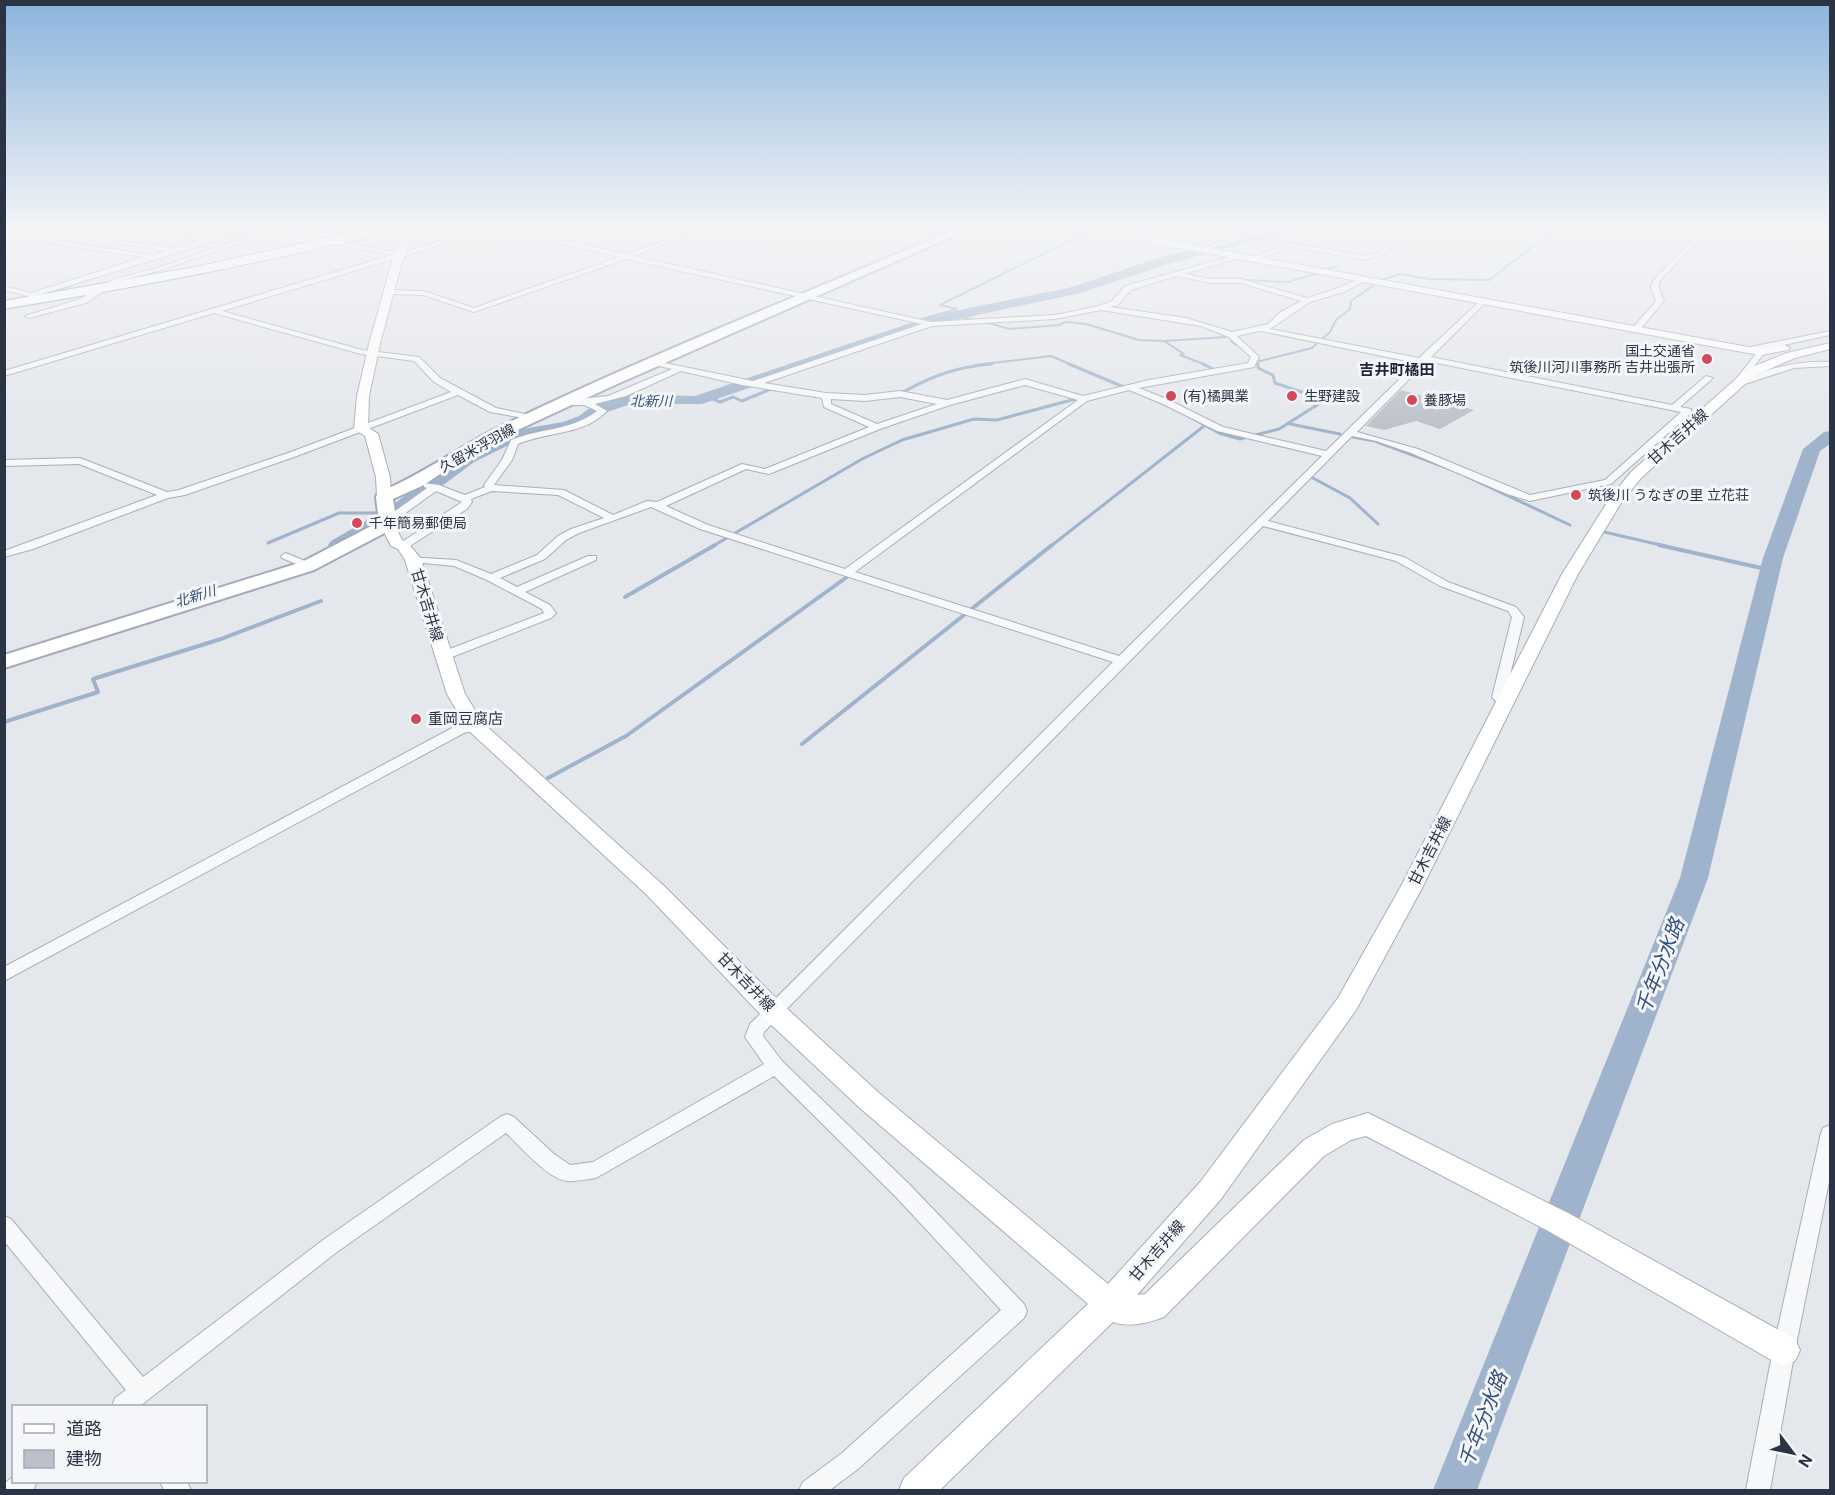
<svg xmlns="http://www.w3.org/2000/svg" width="1835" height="1495" viewBox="0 0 1835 1495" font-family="Roboto,'Noto Sans JP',sans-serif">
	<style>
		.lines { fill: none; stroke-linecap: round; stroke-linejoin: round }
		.stream-far2 { stroke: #9fb4cc; stroke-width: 2 }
		.stream-far1 { stroke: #9fb4cc; stroke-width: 3 }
		.stream { stroke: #9fb4cc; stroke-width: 4 }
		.river { fill: #9fb4cc; fill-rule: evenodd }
		.building { fill: #bbc0ca }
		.street-casing { stroke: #a9aeb7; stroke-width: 2 }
		.secondary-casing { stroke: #a9aeb7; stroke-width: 2 }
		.primary-casing { stroke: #a3abb8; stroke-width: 4 }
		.highway-casing { stroke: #8b94a3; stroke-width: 2 }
		.street { fill: #f7f8fa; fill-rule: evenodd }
		.secondary { fill: #fff; fill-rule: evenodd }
		.primary { fill: #fff; fill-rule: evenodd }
		.highway { fill: #fff; fill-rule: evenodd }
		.poi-dot { fill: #d1495b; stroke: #f4f6f9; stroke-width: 2 }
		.labels { text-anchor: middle; stroke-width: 6; stroke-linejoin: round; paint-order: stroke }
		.far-poi-label { font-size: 14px; fill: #2b3445; stroke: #f4f6f9; text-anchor: start }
		.far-water-label { font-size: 14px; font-style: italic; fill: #34527a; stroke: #f4f6f9 }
		.far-street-label { font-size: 14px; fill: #2b3445; stroke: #f4f6f9 }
		.far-quarter-label { font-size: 15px; font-weight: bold; fill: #1d2536; stroke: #f4f6f9 }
		.street-label { font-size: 15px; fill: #2b3445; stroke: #f4f6f9 }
		.poi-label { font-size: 15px; fill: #2b3445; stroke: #f4f6f9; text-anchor: start }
		.near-water-label { font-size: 20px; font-style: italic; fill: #34527a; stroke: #f4f6f9 }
	</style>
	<rect width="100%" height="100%" fill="#e4e7ec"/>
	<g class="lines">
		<g class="stream-far2">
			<path d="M1061,226L1079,229"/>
			<path d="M1150,237L1151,233L1182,226"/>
			<path d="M215,241L267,226"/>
			<path d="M149,261L201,245"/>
			<path d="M1324,270L1338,266"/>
			<path d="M1223,279L1288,282L1318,273"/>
			<path d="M47,294L84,281"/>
			<path d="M955,314L974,321"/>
			<path d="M922,319L957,309L940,305L1089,231"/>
			<path d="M986,322L1009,329L1059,325L1065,322L1086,324L1139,340L1164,341L1184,354L1180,355L1206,365"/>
			<path d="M1164,341L1226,337"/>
			<path d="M1231,341L1236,345"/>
			<path d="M1252,363L1312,348L1330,332L1336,320L1350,309L1351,301L1381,280L1400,274L1429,279L1489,280L1560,226"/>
			<path d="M975,365L1051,356L1072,365"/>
		</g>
		<g class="stream-far1">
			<path d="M1069,364L1174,408L1219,433L1240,439L1279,429L1325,400L1275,383L1273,375L1258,368V364"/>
			<path d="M1203,364L1213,369"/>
			<path d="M903,392C934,375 957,367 992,364"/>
			<path d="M708,397L720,402L733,397L742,401L771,389L775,390"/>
			<path d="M1290,424L1340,434"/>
			<path d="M1353,437L1375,441L1450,469"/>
			<path d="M1466,476L1570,525"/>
			<path d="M1307,480L1311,477L1350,498L1378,524"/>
			<path d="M1604,532L1665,546"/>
			<path d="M268,543L339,513H380"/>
			<path d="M713,546L862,459L902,440L974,419L997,420L1079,398"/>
			<path d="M1051,546L1204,426"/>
		</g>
		<g class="stream">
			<path d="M1659,545L1770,570"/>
			<path d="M625,597L715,545"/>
			<path d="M4,722L98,692L93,679L221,639L321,601"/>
			<path d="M802,744L1052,545"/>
			<path d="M548,778L626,736L847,577"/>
		</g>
		<g class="river">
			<path d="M1280,226H1299L1297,229L1165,265L1080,293L940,323L702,404H631L607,412L591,424L573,431L521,439L474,462L405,514L345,549H331L328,545L331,541L391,506L462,454L511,431L563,422L579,416L595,404L630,394L695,396L931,316L1072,287L1155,259Z"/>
			<path d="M1830,431V444L1820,451L1783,558L1708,878L1477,1490H1433L1680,878L1763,558L1803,449L1824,432Z"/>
		</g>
	</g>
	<path class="building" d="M1401,390L1474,410L1440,429L1416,421L1384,430L1366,426Z"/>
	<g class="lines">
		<defs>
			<g id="street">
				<path d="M201,226H210L183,235L207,240L235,232L238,234L35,296L38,300L34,302L28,296L4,290V286L31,293L144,257L60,245L4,231V227L60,241L151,255L167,251L117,243L146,232L176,234ZM147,236H166L201,241L176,248L129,242Z"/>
				<path d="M247,226L272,228L288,226L280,230L400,253L490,226H499L626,254L708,226H716L633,256L931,322L1055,315L1099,306L1112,301L1125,286L1240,254L1242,257L1185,274L1211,279H1241L1307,298L1338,288L1362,278L1368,279L1344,292L1310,302L1270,329L1419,358L1481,300H1484V304L1431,357L1672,405L1706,376L1713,378L1680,407L1691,409V413L1611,484L1530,501L1507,494L1411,453L1376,441L1352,436L1268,521L1404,557L1448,582L1516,607L1524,617L1505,696L1510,702L1509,705H1499L1492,697L1512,617L1508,611L1440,586L1396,561L1263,526L764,1032L763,1036L782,1061L910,1185L1024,1304L1027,1311L1024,1318L858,1469L830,1490H799L803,1482L842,1453L1001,1310L896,1197L774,1076L596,1178C587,1179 576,1182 567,1181C548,1179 520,1146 506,1133L337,1252L140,1406H112L115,1398L126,1390L4,1241V1216L11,1219L143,1377L323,1240L500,1117L507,1114L514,1117L554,1154L570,1165L593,1162L764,1064L745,1037L750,1024L1113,662L700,529L651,507L579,533L566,540L545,559L500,578L517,587L588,556H596V560L525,592L550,605L556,613L551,618L447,659H439L437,656L439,653L544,613L542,609L487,580L454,566L413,562L408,559L409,557L456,560L491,574L537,555L558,536L571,529L604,518L558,495L492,491L471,499L472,502L467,509L407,548H399V544L462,502L436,491L392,523H384V519L427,488L424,487V483L439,485L465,495L485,487L484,485L502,460L511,440C540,428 571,431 597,411L584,405H561V401L608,396L672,369L650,364V360L753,381L922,324L626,259L474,312L423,295L389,294L385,292L389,290L424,291L474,308L619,257L493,229L222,311L362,350L419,357L440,378L496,408L535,416V420L490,412L458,395L294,457L185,495L168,498L33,549L4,557V551L157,495L79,464L4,466V460L80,458L167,492L179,490L288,453L451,392L434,382L414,361L361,354L214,313L4,376V371L392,255L273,232L161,270L119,281L86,303L29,318L25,316L80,299L115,279L157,268L265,231ZM1176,276L1211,283H1241L1301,301L1279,313L1268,324L1232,332L1186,318L1110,307L1118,305L1131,290ZM1101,310L1201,326L1229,337L1251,357L1248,363L1149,380L1083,396L1025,379L947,400L900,391L865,395L826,393L764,383L932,326L1055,319ZM1259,331H1261L1416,363L1326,451L1223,427L1169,400L1139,388L1254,367L1259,357L1237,336ZM1427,361L1681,412L1605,480L1530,495L1418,449L1357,432ZM681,371L742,385L822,398L824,407L869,427L765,469L742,464L657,502L647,501L613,515L564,490L494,485L512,460L518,444C548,431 583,436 607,411L595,404L626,396ZM1025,385L1078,400L845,569L708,525L666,506L746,469L769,474L880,429L950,405ZM1129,390L1163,404L1217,431L1322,456L1119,656L855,572L1087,401ZM900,397L937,404L877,424L831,404V399L865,401Z"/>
				<path d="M1279,226H1288L1203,250L1198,249Z"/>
				<path d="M1420,226H1427L1381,255L1365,260L1291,247L1254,260L1249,259L1291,243L1365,256L1377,253Z"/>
				<path d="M1705,226H1711L1659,282V288L1664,301L1638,332H1632L1631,330L1656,301L1651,288L1652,282Z"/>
				<path d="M1830,331V335L1761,350L1765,352L1745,378C1773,367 1800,360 1830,362V366L1794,368L1739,386L1732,384L1759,350L1745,352V348Z"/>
				<path d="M286,553L312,564L313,566L308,569L282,558L281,556Z"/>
				<path d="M475,722L480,723L482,726L480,729L464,733L4,981V967L454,727Z"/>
				<path d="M1830,1125V1177L1795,1350L1770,1490H1746L1773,1350L1821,1133L1823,1128Z"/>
				<path d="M14,1476V1482H37L33,1490H4L6,1482Z"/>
				<path d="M160,1482H187L191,1490H164Z"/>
			</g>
			<g id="secondary">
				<path d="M405,226H414V231L401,265L380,344L369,396L368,427L378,434L390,477L391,497L384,501L377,497L376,477L365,436L354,429L357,396L369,344L391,265Z"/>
				<path d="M1071,226H1089L1748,347L1761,349L1784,345L1790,348L1788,350L1761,355L1748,353L1076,229Z"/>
				<path d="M1830,343V349L1795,358L1755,375L1641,478L1621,503L1578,574L1422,888L1356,1010L1221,1199L1137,1295L1145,1294L1304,1140L1332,1124L1368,1113L1570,1214L1795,1339L1800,1350L1795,1361L1784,1365L1773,1361L1550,1232L1366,1136L1351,1140L1324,1156L1164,1317C1148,1323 1129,1328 1113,1322L940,1490H899L904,1478L1088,1304L861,1109L764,1018L647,895L468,730L447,694L405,560L398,549L391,546L380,524L383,521H393L402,540L408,543L421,559L465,694L483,723L663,885L782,1004L879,1093L1108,1284L1201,1181L1338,998L1400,888L1562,574L1610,498L1631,472L1747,369L1787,353Z"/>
			</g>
			<path id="primary" d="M963,226H976L615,385L511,433L456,463L424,485L393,499L397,524L394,528L314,570L4,668V655L302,562L379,522L376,497L378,493C421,475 459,447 501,426C652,353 809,292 963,226Z"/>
			<path id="highway" d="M380,226H399L397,229C268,263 136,287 4,309V301L200,266Z"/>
		</defs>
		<use href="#street" class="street-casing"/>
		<use href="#secondary" class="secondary-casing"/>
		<use href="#primary" class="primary-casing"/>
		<use href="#highway" class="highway-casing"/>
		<use href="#street" class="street"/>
		<use href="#secondary" class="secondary"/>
		<use href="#primary" class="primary"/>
		<use href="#highway" class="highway"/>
	</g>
	<linearGradient id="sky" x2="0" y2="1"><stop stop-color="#8bb4dd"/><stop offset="0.52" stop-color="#f3f4f6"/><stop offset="1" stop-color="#f3f4f6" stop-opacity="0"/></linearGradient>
	<rect width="1835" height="435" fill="url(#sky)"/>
	<g class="poi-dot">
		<circle cx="1707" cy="359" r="6"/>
		<circle cx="1171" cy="396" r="6"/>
		<circle cx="1292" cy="396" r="6"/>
		<circle cx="1412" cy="400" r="6"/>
		<circle cx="1576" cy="495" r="6"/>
		<circle cx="357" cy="523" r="6"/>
		<circle cx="416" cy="719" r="6"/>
	</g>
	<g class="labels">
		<g class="far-poi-label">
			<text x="1695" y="356" text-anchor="end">国土交通省<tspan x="1695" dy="16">筑後川河川事務所 吉井出張所</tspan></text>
			<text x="1183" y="401">(有)橘興業</text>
			<text x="1304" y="401">生野建設</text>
			<text x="1424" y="405">養豚場</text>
			<text x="1588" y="500">筑後川 うなぎの里 立花荘</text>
			<text x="369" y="528">千年簡易郵便局</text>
		</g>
		<g class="far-water-label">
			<text x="651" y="406">北新川</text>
			<text transform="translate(195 596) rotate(-17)" y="5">北新川</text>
		</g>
		<g class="far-street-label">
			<text transform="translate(477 448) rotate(-29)" y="5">久留米浮羽線</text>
		</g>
		<g class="far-quarter-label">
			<text x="1397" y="375">吉井町橘田</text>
		</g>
		<g class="street-label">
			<text transform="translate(1678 437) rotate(-42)" y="5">甘木吉井線</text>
			<text transform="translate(427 605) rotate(73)" y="5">甘木吉井線</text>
			<text transform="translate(1430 851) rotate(-63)" y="5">甘木吉井線</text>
			<text transform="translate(746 982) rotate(46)" y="5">甘木吉井線</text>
			<text transform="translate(1157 1251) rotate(-49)" y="5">甘木吉井線</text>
		</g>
		<g class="poi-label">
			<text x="428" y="724">重岡豆腐店</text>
		</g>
		<g class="near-water-label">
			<text transform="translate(1660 966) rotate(-69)" y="7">千年分水路</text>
			<text transform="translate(1483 1419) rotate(-69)" y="7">千年分水路</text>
		</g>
	</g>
	<rect width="1835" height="1495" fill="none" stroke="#2b3445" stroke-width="12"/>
	<rect x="12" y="1405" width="195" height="78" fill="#f4f6f9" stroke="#a4a8b1" stroke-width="1.5"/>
	<rect x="24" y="1424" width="30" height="9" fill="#ffffff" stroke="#a4a8b1" stroke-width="1.5"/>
	<text x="66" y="1435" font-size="18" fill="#2b3445">道路</text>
	<rect x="24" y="1450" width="30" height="18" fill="#bbc0ca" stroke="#a4a8b1" stroke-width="1.5"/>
	<text x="66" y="1465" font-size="18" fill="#2b3445">建物</text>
	<g transform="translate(1793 1453) rotate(122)" stroke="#f4f6f9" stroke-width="4.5" paint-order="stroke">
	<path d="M0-4.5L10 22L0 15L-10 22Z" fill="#2b3445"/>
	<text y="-9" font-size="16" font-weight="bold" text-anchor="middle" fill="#2b3445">N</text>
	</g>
</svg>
